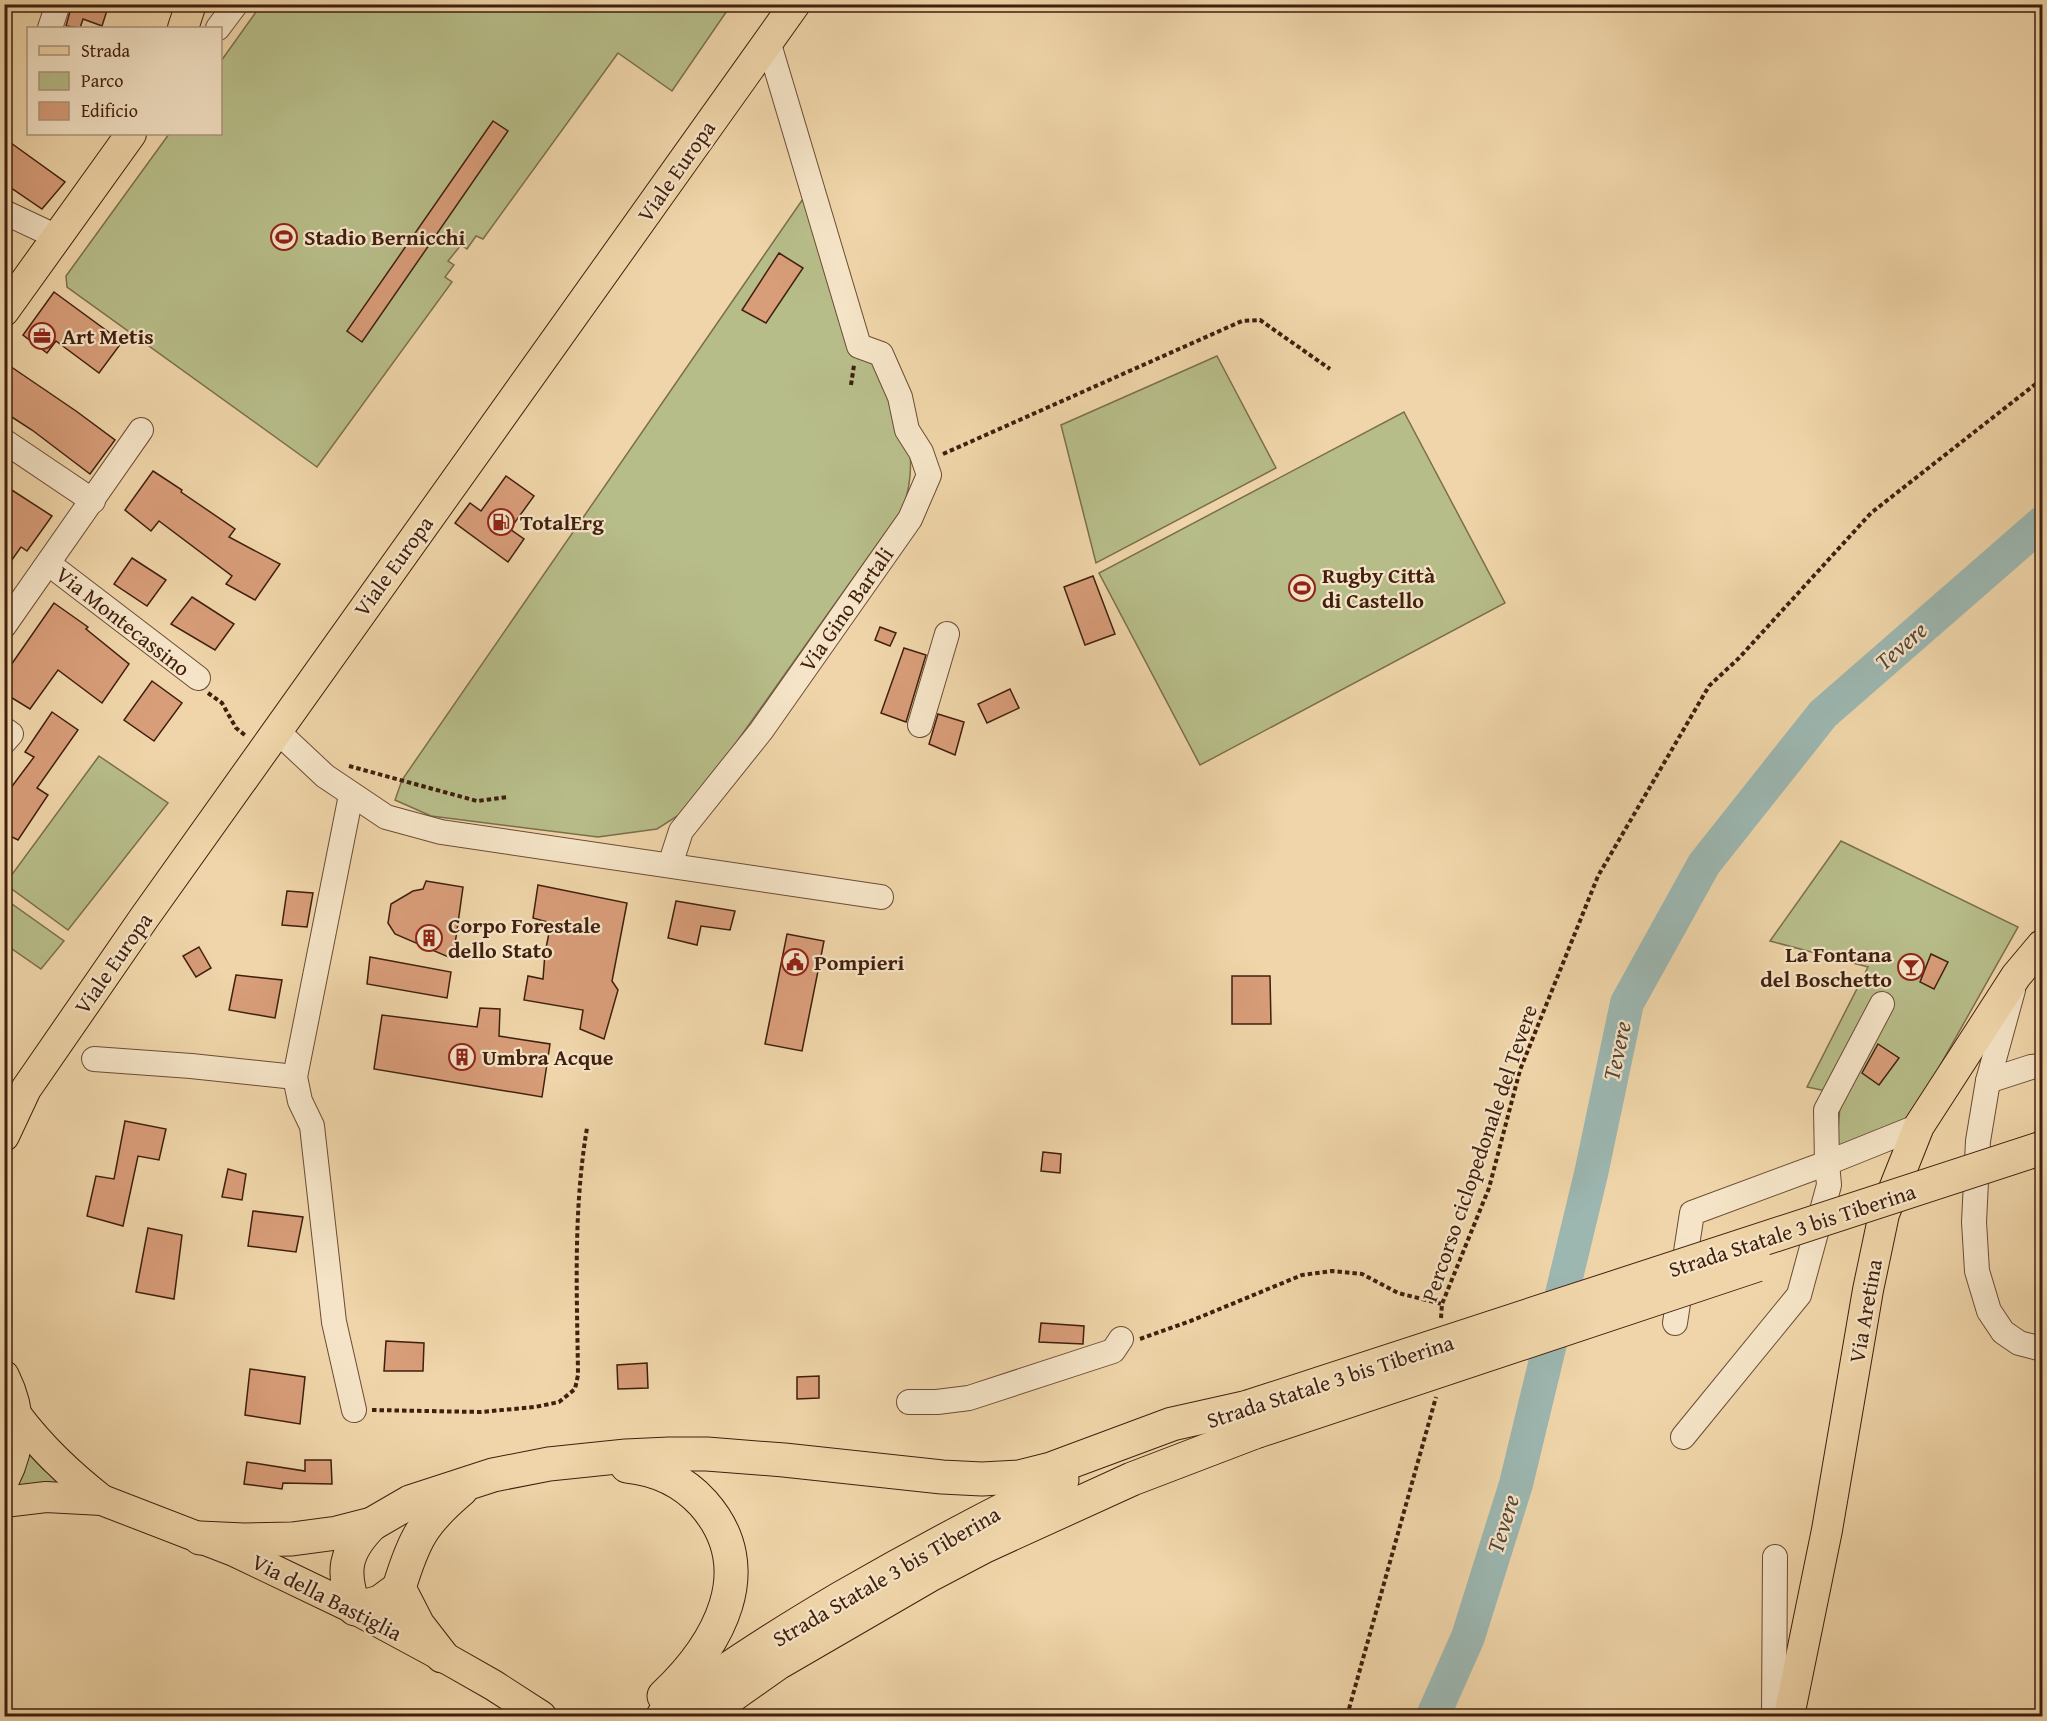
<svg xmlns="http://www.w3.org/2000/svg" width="2047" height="1721" viewBox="0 0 2047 1721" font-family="'Gentium Book Plus',serif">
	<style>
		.green { fill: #b7bd89; stroke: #7c6e4c; stroke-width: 1.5 }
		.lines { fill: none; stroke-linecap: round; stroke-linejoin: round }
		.river { stroke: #9cb7b1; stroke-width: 34 }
		.building { fill: #d89d79; stroke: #401f0e; stroke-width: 1.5 }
		.minor-casing { stroke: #6c4c35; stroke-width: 26 }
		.major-casing { stroke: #401f0e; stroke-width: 32 }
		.highway-casing { stroke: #401f0e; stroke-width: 35 }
		.path { stroke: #401f0e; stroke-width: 4; stroke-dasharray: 4.5 3; stroke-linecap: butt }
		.minor { stroke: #f5e4c7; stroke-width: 24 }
		.major { stroke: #efd5a9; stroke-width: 30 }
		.highway { stroke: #efd5a9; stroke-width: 33 }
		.highway-bridge-casing { stroke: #401f0e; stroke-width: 35; stroke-linecap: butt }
		.highway-bridge { stroke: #efd5a9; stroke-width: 33 }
		.labels { text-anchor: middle; stroke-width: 4.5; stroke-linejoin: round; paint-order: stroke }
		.street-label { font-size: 22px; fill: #401f0e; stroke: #f5e4c7 }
		.poi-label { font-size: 22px; font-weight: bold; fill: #401f0e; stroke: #f5e4c7; text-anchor: start }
		.water-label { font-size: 24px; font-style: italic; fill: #574537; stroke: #f5e4c7 }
	</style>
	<rect width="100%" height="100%" fill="#efd5a9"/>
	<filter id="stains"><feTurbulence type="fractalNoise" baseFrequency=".00333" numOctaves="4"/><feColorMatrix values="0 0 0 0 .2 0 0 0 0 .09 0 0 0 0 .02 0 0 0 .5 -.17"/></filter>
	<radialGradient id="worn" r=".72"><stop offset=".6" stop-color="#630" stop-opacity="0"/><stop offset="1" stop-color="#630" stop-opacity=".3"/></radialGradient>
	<g class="green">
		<path d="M261,5H731L672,91L618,53L483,239L476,236L467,249L461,245L448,261L454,265L445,277L452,282L317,467L67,287L66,276L169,134H220L221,61Z"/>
		<path d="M807,193L910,451C912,472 910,488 903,508L706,785L679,815L657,829L598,837L431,816L395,800L402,780Z"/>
		<path d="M1217,356L1276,468L1096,563L1061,425Z"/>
		<path d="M1404,412L1505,603L1200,765L1099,573Z"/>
		<path d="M99,756L168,803L68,930L5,884Z"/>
		<path d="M1841,841L2018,927L1911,1117L1836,1154L1841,1094L1807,1087L1868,967L1770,941Z"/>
		<path d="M5,899L64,941L41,969L5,944Z"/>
		<path d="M28,1453L44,1470L74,1490L13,1489L24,1472Z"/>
	</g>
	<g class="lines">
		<path class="river" d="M1433,1716L1468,1637L1516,1484L1591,1174L1627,1003L1704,864L1823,714L2042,523"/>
	</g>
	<g class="building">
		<path d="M72,4H109L102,26L83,19L80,28L66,26Z"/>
		<path d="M493,121L508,131L362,342L347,331Z"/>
		<path d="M4,138L65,182L42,209L4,183Z"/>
		<path d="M779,253L803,268L766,323L742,310Z"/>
		<path d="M54,292L122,342L99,373L56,341L47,353L23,335Z"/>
		<path d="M4,362L76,411L115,440L90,474L32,430L4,412Z"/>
		<path d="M153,471L182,490L181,492L235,529L229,537L280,564L255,600L226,584L232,576L159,521L151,531L125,510Z"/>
		<path d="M506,476L534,496L510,529L524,539L508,562L455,523L470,503L481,511Z"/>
		<path d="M4,485L52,516L27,551L21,547L4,571Z"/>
		<path d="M132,558L166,580L147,606L114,584Z"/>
		<path d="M1093,576L1115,634L1085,645L1064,587Z"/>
		<path d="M192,597L234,624L215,650L171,624Z"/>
		<path d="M54,603L88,627L86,629L129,664L102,703L58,670L30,709L4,693V675Z"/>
		<path d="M880,627L896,633L890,646L875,640Z"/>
		<path d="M904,648L926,655L906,722L881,713Z"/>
		<path d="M152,681L182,703L154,741L124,720Z"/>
		<path d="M1010,689L1019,708L987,723L978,704Z"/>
		<path d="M52,712L78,730L37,788L48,795L18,840L4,833V797L34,757L25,752Z"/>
		<path d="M938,714L964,722L955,755L929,744Z"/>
		<path d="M426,881L463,887L453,959L395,934L388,923L391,904L413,891L423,889Z"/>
		<path d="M538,885L627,903L612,981L618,990L604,1039L580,1029L583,1010L524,1000L528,976L543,979L545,953L551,923L533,918Z"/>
		<path d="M287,891L313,893L307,927L282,925Z"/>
		<path d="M676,901L735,911L730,930L701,926L697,945L668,938Z"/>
		<path d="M787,934L824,941L802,1051L765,1044Z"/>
		<path d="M199,947L211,968L196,977L183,956Z"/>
		<path d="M1931,954L1948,962L1934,989L1920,982Z"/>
		<path d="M370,957L451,972L447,998L367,984Z"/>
		<path d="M236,975L282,980L275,1018L229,1010Z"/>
		<path d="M1232,976H1270L1271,1024H1232Z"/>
		<path d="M480,1008L500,1009L499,1036L550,1044L542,1097L374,1069L382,1015L477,1027Z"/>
		<path d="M1878,1044L1899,1058L1879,1085L1862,1073Z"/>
		<path d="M125,1121L166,1129L159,1160L138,1156L123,1226L87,1216L96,1176L114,1179Z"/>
		<path d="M1043,1152L1061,1154L1060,1173L1041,1171Z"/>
		<path d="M228,1169L246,1174L242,1200L222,1197Z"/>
		<path d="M253,1211L303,1217L296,1252L248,1246Z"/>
		<path d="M148,1228L182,1235L174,1299L136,1292Z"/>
		<path d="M1041,1323L1084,1326L1083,1344L1039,1342Z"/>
		<path d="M386,1341L424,1343L423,1371H384Z"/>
		<path d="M647,1363L648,1388L618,1389L617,1365Z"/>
		<path d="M250,1369L305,1377L300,1424L245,1415Z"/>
		<path d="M819,1376V1398L797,1399V1377Z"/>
		<path d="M305,1460H331L332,1484L283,1483L282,1489L244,1484L247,1462L305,1471Z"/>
	</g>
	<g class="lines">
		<defs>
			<g id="minor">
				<path d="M50,28L58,4"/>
				<path d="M218,28L236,4"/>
				<path d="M4,212L57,237"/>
				<path d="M4,441L93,501"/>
				<path d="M49,564L198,678"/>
				<path d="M4,626L141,430"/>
				<path d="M920,725L947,634"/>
				<path d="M4,729L11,734L4,742"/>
				<path d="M276,730L325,776L386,817L441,832L881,897"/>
				<path d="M351,795L295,1077L300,1101L312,1126L334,1322L354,1410"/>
				<path d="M670,865L681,831L761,731L910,519L929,475L921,452L907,430L900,397L881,354L859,346L768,41"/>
				<path d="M2013,990L1988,1081L1978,1141L1974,1222L1977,1271L1989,1311L2003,1332L2019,1343L2042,1349"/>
				<path d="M1882,1004L1826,1110L1827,1163L1919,1126"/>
				<path d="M94,1059L191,1066L295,1077"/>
				<path d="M1988,1081L2031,1067L2042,1066"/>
				<path d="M1675,1323L1692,1213L1827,1163L1829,1185L1799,1295L1683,1437"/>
				<path d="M909,1402H937L969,1398L1113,1351L1121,1339"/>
				<path d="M1774,1716L1775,1557"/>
			</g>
			<g id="major">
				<path d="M183,28L191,4"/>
				<path d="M4,311L131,134"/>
				<path d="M4,1136L26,1089L144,918L795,4"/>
				<path d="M4,1376C21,1410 22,1445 4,1480"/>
				<path d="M18,1417C43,1450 70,1475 102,1500"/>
				<path d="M4,1502L46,1497L102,1500L234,1551L355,1609L442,1656L493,1685L541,1716"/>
				<path d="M1789,1716L1827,1530L1868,1290L1884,1214L1919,1126L2016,976L2042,945"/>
			</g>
			<g id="highway">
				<path d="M627,1466C656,1469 683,1481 703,1503C762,1569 718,1645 664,1696"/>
				<path d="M372,1524C344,1552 341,1572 355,1609L380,1602L399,1588"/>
				<path d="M200,1538L244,1540L292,1539L337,1533L372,1524L410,1502L493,1475L549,1464L626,1456L669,1454H707L784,1460L942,1477L982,1479L1019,1477L1051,1469L1172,1424L1248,1407"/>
				<path d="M442,1656L418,1625L399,1588C414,1539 422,1523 461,1490"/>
				<path d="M663,1716C719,1672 780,1634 841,1598C914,1556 987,1517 1062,1480"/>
				<path d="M703,1716L778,1663L928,1576L985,1546L1132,1479L1255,1432"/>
			</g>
		</defs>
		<use href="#minor" class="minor-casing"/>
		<use href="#major" class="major-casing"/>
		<use href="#highway" class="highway-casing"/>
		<g class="path">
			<path d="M851,385L854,365"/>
			<path d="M943,454L1242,321L1260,320L1330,369"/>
			<path d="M208,693L222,703L236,728L246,736"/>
			<path d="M349,766L477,801L508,797"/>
			<path d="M1441,1318L1442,1304L1489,1188L1520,1070L1598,876L1709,686L1739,658L1871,513L2042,379"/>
			<path d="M1140,1339L1193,1320L1302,1275L1332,1271L1362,1274L1398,1293L1442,1304"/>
			<path d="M372,1410L481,1412L535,1407L559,1402L575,1389L578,1375C577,1292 573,1211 587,1128"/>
			<path d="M1347,1716L1436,1397"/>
		</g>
		<use href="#minor" class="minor"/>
		<use href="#major" class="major"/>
		<use href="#highway" class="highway"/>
		<defs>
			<g id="highway-bridge">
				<path d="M1248,1407L2042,1148"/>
				<path d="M1255,1432L1757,1265"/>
			</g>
		</defs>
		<use href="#highway-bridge" class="highway-bridge-casing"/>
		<use href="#highway-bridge" class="highway-bridge"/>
	</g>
	<defs>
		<symbol id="stadium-ring" viewBox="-11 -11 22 22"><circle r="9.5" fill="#f5e4c7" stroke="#8f2418" stroke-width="1.5"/><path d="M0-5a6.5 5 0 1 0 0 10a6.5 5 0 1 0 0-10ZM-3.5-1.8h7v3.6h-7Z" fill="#8f2418"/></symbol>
		<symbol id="office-ring" viewBox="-11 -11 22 22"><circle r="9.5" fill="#f5e4c7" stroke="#8f2418" stroke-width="1.5"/><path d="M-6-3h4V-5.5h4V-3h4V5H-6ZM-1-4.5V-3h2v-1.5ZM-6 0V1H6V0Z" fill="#8f2418"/></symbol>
		<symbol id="fuel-ring" viewBox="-11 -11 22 22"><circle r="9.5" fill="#f5e4c7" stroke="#8f2418" stroke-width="1.5"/><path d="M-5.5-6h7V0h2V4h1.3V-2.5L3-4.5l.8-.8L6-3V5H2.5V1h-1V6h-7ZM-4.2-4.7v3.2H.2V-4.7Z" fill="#8f2418"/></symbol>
		<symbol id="building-ring" viewBox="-11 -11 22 22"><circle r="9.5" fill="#f5e4c7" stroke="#8f2418" stroke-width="1.5"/><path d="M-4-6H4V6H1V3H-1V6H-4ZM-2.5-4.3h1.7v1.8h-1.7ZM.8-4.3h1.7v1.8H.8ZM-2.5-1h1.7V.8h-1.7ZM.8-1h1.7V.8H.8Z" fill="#8f2418"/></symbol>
		<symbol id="civic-ring" viewBox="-11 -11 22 22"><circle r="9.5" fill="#f5e4c7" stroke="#8f2418" stroke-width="1.5"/><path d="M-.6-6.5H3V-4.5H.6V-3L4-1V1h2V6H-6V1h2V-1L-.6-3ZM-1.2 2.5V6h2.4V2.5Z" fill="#8f2418"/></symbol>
		<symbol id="bar-ring" viewBox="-11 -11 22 22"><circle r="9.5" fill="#f5e4c7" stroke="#8f2418" stroke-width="1.5"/><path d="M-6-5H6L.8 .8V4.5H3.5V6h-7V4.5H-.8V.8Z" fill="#8f2418"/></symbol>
	</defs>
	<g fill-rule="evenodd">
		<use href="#stadium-ring" x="269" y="222" width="30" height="30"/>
		<use href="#office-ring" x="27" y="321" width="30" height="30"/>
		<use href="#fuel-ring" x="486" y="507" width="30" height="30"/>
		<use href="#stadium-ring" x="1287" y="573" width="30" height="30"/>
		<use href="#building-ring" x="414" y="923" width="30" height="30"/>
		<use href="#civic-ring" x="780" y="947" width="30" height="30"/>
		<use href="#bar-ring" x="1896" y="952" width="30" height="30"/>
		<use href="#building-ring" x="447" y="1042" width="30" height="30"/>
	</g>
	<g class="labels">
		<g class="street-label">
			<text transform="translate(676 171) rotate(-55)" y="8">Viale Europa</text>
			<text transform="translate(393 566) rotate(-54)" y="8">Viale Europa</text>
			<text transform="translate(846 609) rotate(-55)" y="8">Via Gino Bartali</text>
			<text transform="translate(123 621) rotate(38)" y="8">Via Montecassino</text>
			<text transform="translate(113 963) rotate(-55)" y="8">Viale Europa</text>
			<text transform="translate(1479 1153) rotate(-71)" y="8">Percorso ciclopedonale del Tevere</text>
			<text transform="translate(1792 1230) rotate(-18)" y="8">Strada Statale 3 bis Tiberina</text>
			<text transform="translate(1865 1311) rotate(-80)" y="8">Via Aretina</text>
			<text transform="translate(1330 1381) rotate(-18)" y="8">Strada Statale 3 bis Tiberina</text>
			<text transform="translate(886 1576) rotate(-30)" y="8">Strada Statale 3 bis Tiberina</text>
			<text transform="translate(327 1597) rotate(27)" y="8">Via della Bastiglia</text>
		</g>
		<g class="poi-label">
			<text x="304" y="245">Stadio Bernicchi</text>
			<text x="62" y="344">Art Metis</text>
			<text x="520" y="530">TotalErg</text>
			<text x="1322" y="583">Rugby Città<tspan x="1322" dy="25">di Castello</tspan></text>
			<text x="448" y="933">Corpo Forestale<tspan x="448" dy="25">dello Stato</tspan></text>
			<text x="1892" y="962" text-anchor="end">La Fontana<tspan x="1892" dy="25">del Boschetto</tspan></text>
			<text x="814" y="970">Pompieri</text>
			<text x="482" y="1065">Umbra Acque</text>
		</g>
		<g class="water-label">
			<text transform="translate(1901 646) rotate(-41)" y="8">Tevere</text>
			<text transform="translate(1617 1051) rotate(-78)" y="8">Tevere</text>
			<text transform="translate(1503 1524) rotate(-73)" y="8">Tevere</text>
		</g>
	</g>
	<rect width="2047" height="1721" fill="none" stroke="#efd5a9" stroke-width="24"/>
	<rect x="6" y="6" width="2035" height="1709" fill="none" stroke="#401f0e" stroke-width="3"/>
	<rect x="12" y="12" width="2023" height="1697" fill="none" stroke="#401f0e" stroke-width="1.5"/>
	<rect x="27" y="27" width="195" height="108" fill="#f5e4c7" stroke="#ad957d" stroke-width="1.5"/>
	<rect x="39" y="46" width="30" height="9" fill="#efd5a9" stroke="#ad957d" stroke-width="1.5"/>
	<text x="81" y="57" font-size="18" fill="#401f0e">Strada</text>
	<rect x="39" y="72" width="30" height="18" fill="#b7bd89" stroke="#ad957d" stroke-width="1.5"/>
	<text x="81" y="87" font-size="18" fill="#401f0e">Parco</text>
	<rect x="39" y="102" width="30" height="18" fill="#d89d79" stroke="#ad957d" stroke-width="1.5"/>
	<text x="81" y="117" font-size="18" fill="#401f0e">Edificio</text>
	<rect width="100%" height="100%" filter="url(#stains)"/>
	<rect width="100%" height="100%" fill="url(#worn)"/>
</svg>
